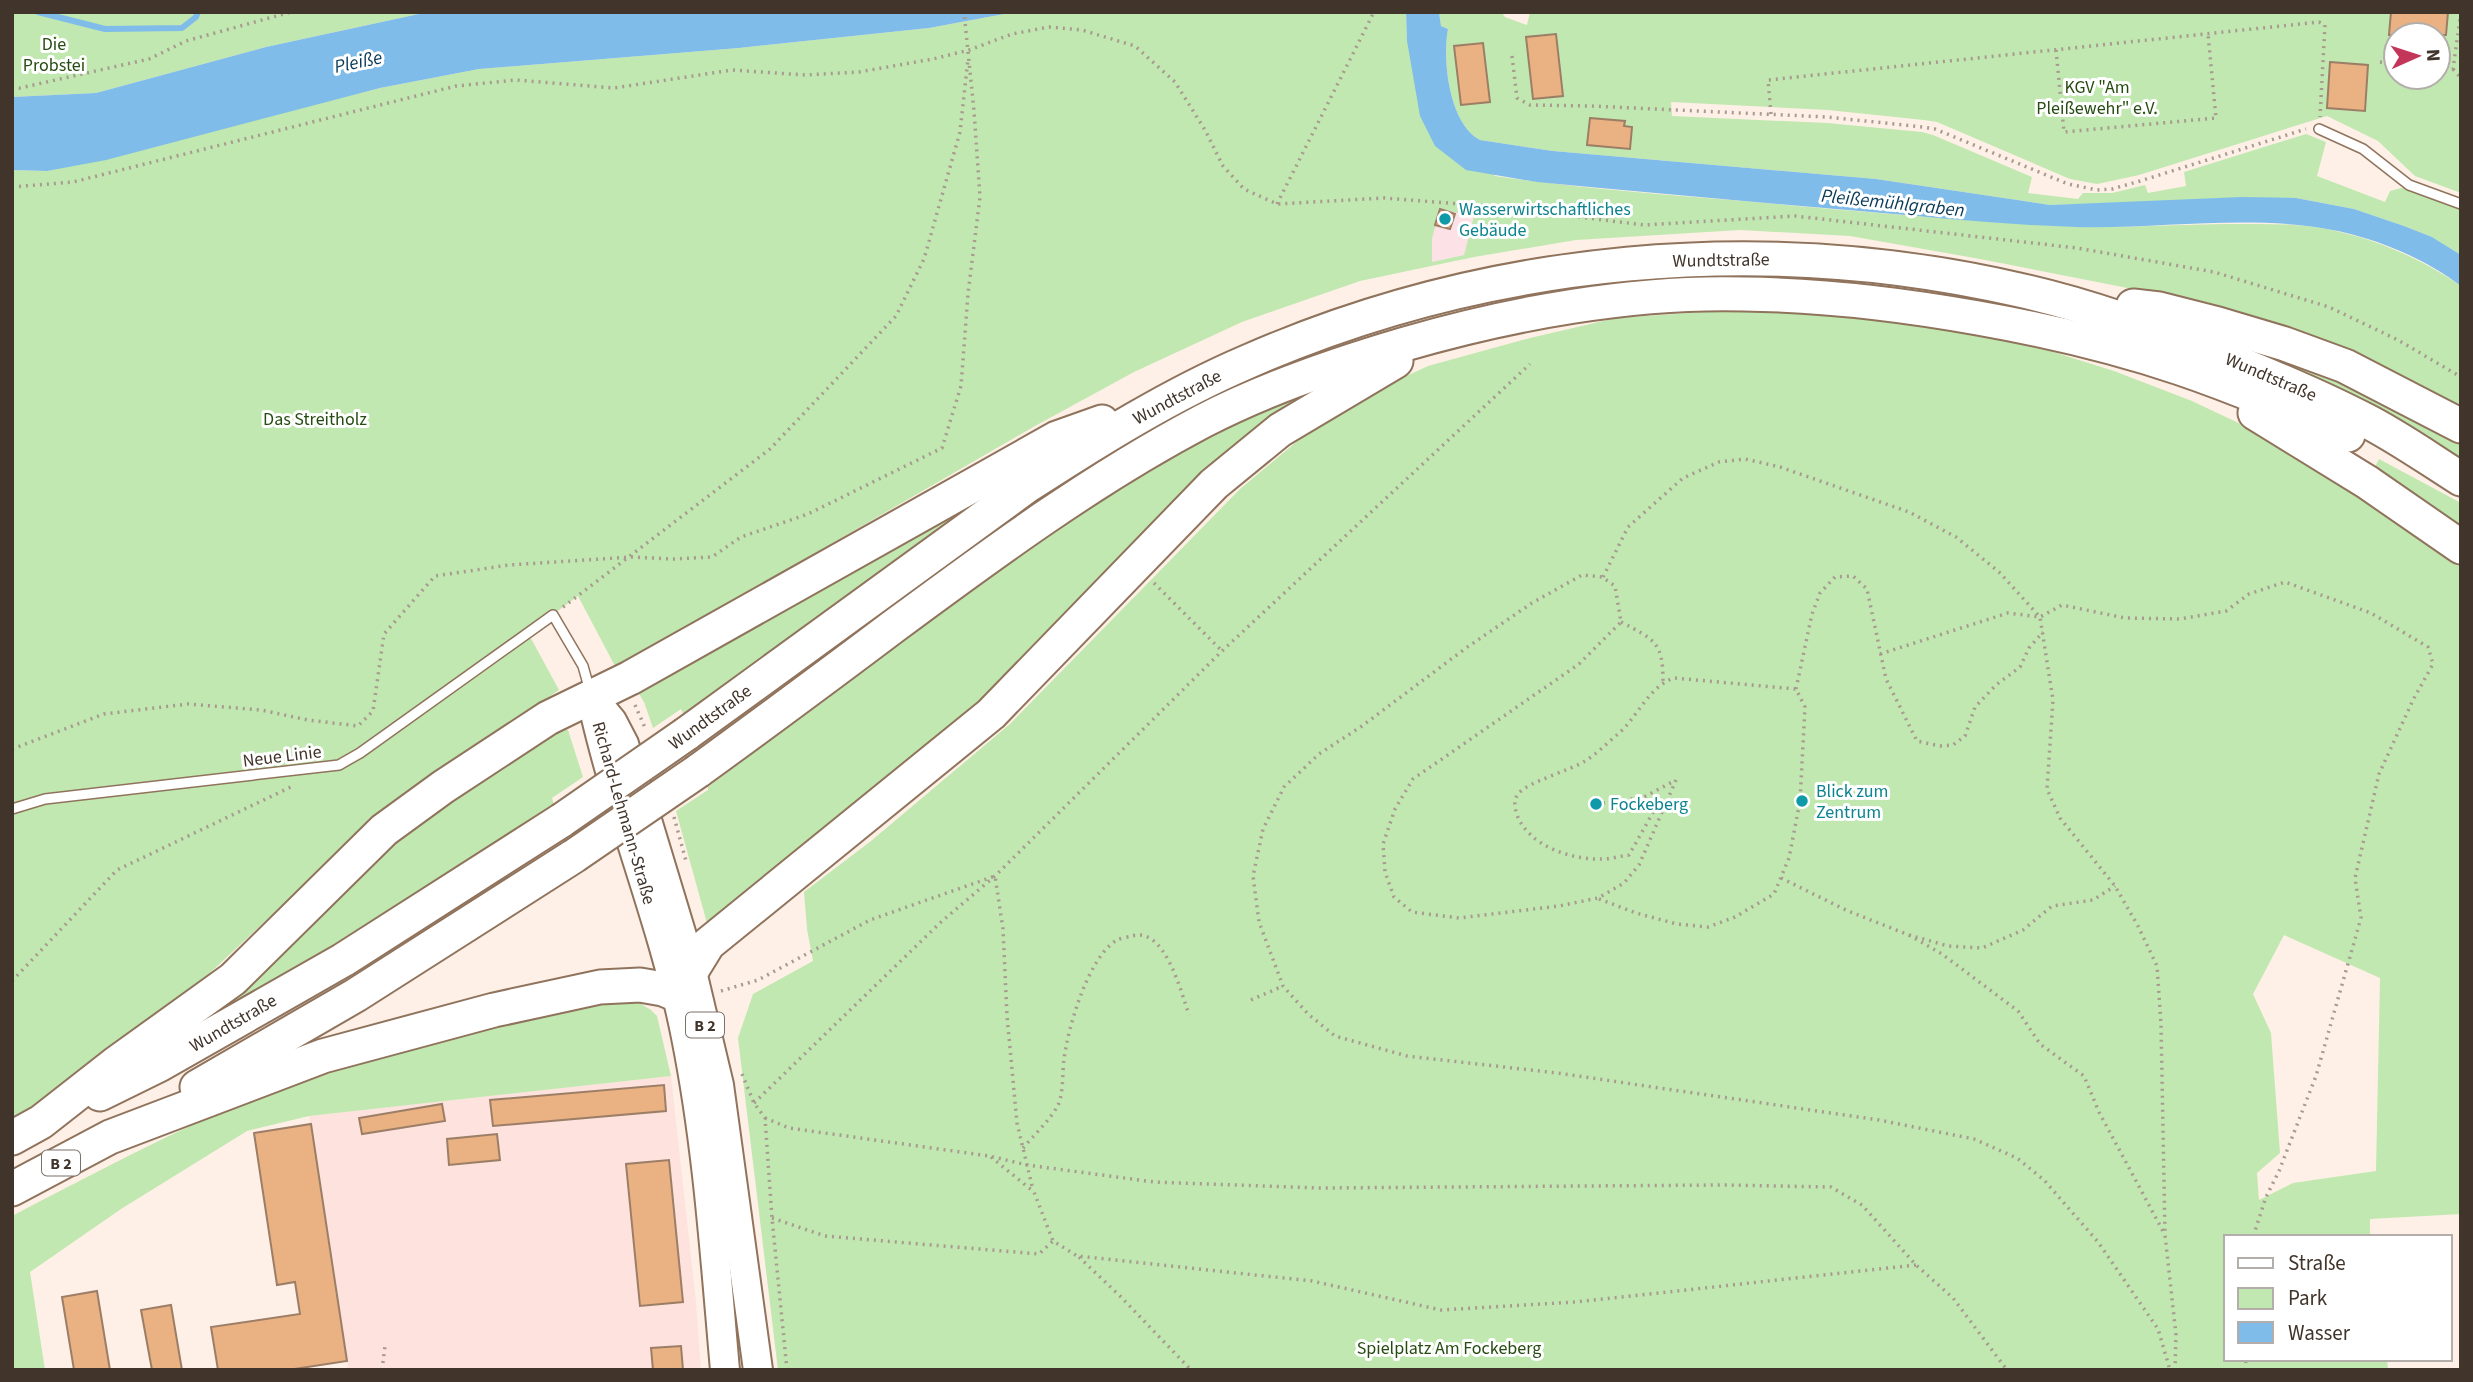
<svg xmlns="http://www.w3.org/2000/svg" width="2473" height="1382" viewBox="0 0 2473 1382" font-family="'Source Sans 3',sans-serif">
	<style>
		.commercial { fill: #fde2de }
		.industrial { fill: #fce1e7 }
		.green { fill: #c0e8b0; fill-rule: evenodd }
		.water { fill: #7fbce9 }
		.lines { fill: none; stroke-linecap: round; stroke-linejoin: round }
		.stream { stroke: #7fbce9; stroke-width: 6 }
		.building { fill: #eab182; stroke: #9c7e67; stroke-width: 2 }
		.lane-casing { stroke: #90735c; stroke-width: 12 }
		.primary-casing { stroke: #90735c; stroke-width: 32 }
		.highway-casing { stroke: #90735c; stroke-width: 37 }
		.path { stroke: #a89a90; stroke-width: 3.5; stroke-dasharray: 2 5; stroke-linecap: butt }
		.lane { stroke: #fff; stroke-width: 9 }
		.primary { stroke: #fff; stroke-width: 28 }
		.highway { stroke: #fff; stroke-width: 33 }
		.highway-bridge-casing { stroke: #90735c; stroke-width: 37; stroke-linecap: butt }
		.highway-bridge { stroke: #fff; stroke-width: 33 }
		.culture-dot { fill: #0f9aa8; stroke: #fff; stroke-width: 2.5 }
		.labels { text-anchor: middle; stroke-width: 6; stroke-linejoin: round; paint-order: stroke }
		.shield { fill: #fff; stroke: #7a716a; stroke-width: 2 }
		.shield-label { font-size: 16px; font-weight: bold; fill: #41342a }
		.park-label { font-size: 18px; fill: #264c11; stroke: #fff }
		.culture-label { font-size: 18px; fill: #0d838f; stroke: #fff; text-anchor: start }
		.street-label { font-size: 18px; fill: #41342a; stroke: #fff }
		.water-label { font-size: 19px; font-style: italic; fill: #093a58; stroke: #fff }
	</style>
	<rect width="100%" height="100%" fill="#fef0e6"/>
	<path class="commercial" d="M671,1076L696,1302L701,1370H348L309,1116Z"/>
	<path class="industrial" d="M1440,208L1474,216L1464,255L1432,262V239Z"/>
	<g class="green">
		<path d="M12,12H428L266,47L96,93L12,97Z"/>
		<path d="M1015,12H1406L1407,41L1495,176C1577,188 1660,194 1743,201C1843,210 1944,219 2044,225C2104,229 2165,225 2225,224C2254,224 2285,223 2315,227C2367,235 2417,256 2461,286V406L2378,364L2148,292L1980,259L1850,236L1740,230L1576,240L1474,257L1360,281L1242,322L1134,372L1035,426L616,668L578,596L528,633L559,690L419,786L337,854L165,1015L54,1099L12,1119V170L47,171L380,88L479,69L739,48L929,28ZM1440,209L1474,216L1464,255L1432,262V239Z"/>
		<path d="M1439,12H1501L1505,17L1527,25L1530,12H2461V193L2415,176L2378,141L2327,116L2139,175L2097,184L2070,179L1937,122L1924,120L1828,110L1671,102L1672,116L1827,123L1922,132L1933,135L2032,177L2028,193L2078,199L2083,193H2112L2145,185L2148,193L2186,186L2184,172L2306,134L2326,142L2317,176L2385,202L2390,191L2405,187L2461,209V255L2432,237L2404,226L2354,209L2296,198L2050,205L1876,179L1553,151L1480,140C1449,124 1442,59 1448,29L1441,26ZM2396,35H2438V77H2396Z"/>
		<path d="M1735,310L1831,314L1961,330L2047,350L2114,371L2192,401L2266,436L2461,560V1214L2370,1219V1237H2226V1359H2387L2388,1370H778L738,1038L753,994L813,961L807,929L804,892L871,841L1010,724L1240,489L1295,443L1349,403L1428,366L1530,338L1616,318ZM2284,935L2380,978L2376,1171L2293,1183L2259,1200L2257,1173L2280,1153L2271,1033L2253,994Z"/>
		<path d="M2291,354L2461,432V460L2285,369Z"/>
		<path d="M1359,370L985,707L710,934L676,811L708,790V787L1043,535L1183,449L1274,405Z"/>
		<path d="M2379,459L2461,503V532L2372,473Z"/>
		<path d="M1004,476L973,506L859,593L684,715L681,709L653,728L644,702L634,686Z"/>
		<path d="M555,727L568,730L583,777L552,798L554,805L281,978L181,1036L429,811Z"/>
		<path d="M636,1001L651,1010L657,1016L671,1076L309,1116L247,1131L121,1209L30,1272L45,1370H12V1216C95,1173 179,1128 266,1093C342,1063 425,1043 506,1025C548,1016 592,1003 636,1001Z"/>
	</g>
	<g class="water">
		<path d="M428,12H1015L929,28L739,48L479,69L380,88L106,160L47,171L12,170V97L96,93L266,47Z"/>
		<path d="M1406,12H1439L1441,26L1448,29C1442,59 1449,124 1480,140L1553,151L1876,179L2050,205L2242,197L2296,198L2354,209L2404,226L2432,237L2461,255V286C2420,255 2366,234 2315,227C2236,216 2155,229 2076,227C2004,225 1931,217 1859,211C1752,202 1644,192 1537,182L1466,170L1435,146L1420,116L1407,41Z"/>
	</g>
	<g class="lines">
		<path class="stream" d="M38,12L105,29L182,28L196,17L198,12"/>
	</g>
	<g class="building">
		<path d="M2391,12H2448L2446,35H2389Z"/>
		<path d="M1556,34L1563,96L1533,99L1526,37Z"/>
		<path d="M1483,43L1490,102L1461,105L1454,46Z"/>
		<path d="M2330,62L2368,65L2365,111L2327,108Z"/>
		<path d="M1590,118L1625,121L1624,126L1632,127L1630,149L1587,145Z"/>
		<path d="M1440,209L1455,214L1450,229L1435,225Z"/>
		<path d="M664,1085L666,1111L493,1126L490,1100Z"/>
		<path d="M442,1104L445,1121L362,1134L359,1118Z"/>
		<path d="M311,1124L347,1361L288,1370H218L211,1327L300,1314L295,1282L277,1285L254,1133Z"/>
		<path d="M497,1134L500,1160L449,1165L447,1139Z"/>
		<path d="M669,1160L683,1302L640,1306L626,1164Z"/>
		<path d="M97,1291L110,1370H74L62,1297Z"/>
		<path d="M171,1305L182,1370H152L141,1310Z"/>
		<path d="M681,1346L683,1370H653L651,1348Z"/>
	</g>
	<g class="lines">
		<defs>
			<g id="lane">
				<path d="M2319,129L2363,149L2409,185L2461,204"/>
				<path d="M12,809L45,799L339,765L360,753L553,615L583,666L590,691"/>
			</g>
			<g id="primary">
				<path d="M592,697L612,721L624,744L689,959L719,1085L758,1370"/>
				<path d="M594,709C619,819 664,925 686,1037C708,1147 715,1258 725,1370"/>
			</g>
			<g id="highway">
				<path d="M2133,306L2159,309L2218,324L2285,344L2345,366L2461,426"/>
				<path d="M2255,413L2367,482L2461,547"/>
				<path d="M686,734L1027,486C1098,440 1170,395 1247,362C1488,256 1763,231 2019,290C2087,305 2152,329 2216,354C2266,374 2315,394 2363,419C2397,436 2429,459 2461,479"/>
				<path d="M698,771C764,723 829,675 894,626C994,552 1093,479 1203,421C1266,388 1337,364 1405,344C1512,313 1633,291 1744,294C1823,295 1900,304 1978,318C2046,330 2114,346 2180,368C2236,387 2292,411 2348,435"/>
				<path d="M692,970L708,944L991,714L1214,484L1280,430L1396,361"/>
				<path d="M197,1087L356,995L574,856"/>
				<path d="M100,1094L159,1065L343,960L562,820"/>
				<path d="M12,1138L41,1122L115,1064L233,979L384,830L443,787L548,718L630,678L1057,438L1102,422"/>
				<path d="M12,1189L110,1137L323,1056L494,1010L600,987L640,985L663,989L675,994"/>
			</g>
		</defs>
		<use href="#lane" class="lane-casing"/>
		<use href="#primary" class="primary-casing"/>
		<use href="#highway" class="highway-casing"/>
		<g class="path">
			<path d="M2056,50L2064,132L2216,118L2208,34"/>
			<path d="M1512,56L1517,98L1530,105L1591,106L1827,117L1923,127L1935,129L2068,184L2097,190L2112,189L2140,181L2306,129"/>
			<path d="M2380,62L2396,64"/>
			<path d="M2438,68L2453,69L2461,12"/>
			<path d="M2453,69L2461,78"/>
			<path d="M2425,85L2426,77"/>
			<path d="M12,86L20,88L149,59L186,41L291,12"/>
			<path d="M1771,114L1768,80L2319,22L2325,25L2320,117"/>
			<path d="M12,187L73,182L456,86L516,80L614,88L732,70L805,75L859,72L933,59L969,50L1012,34L1049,27L1082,30L1135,46L1175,82L1205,130L1223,166L1244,189L1277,204L1384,198L1499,207L1644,225L1795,216L2077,248L2214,272L2329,307L2398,340L2461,377"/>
			<path d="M1277,204L1374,12"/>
			<path d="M1603,577L1628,527L1683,478L1719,462L1745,459L1780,467L1909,512L1956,537L1999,572L2040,617L2053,700L2047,789L2060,818L2115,886L2138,926L2157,966L2161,1024L2165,1235L2176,1335L2175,1370"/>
			<path d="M1154,583L1222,651"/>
			<path d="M563,607L770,449L896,316L924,259L960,132L968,59"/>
			<path d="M1621,622C1655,640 1663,642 1663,682"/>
			<path d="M1880,654L2008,613L2040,617L2062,605L2125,618L2180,619L2226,611L2249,594L2285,582L2371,613L2428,647L2433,664L2413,700L2379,774L2355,878L2361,918L2316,1076L2279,1171L2266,1197L2253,1237"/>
			<path d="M1796,689L1812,614L1820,593L1835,577L1853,576L1867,589L1886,679L1917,741L1940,746L1953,745L1965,736L1975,707L1996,685L2020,667L2029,648L2043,632"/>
			<path d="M635,705L646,730"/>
			<path d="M12,749L104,714L188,704L261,710L308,720L358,726L373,711L384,634L435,576L509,565L631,557L673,559L712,557L741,537L808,514L942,448L961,386L968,294L980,197L974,111L964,12"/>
			<path d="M1676,780L1639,865L1624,883L1598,898L1559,906L1459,918L1412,912L1394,897L1385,872L1383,844L1395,809L1413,779L1579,664L1621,622L1615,586L1602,577L1582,575L1532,603L1466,648L1362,726L1319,754L1284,787L1263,829L1253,876L1259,922L1283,986L1308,1014L1335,1036L1407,1056L1557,1073L1879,1120L1974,1139L2017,1158L2044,1180L2098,1242L2158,1329L2170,1370"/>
			<path d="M1596,804L1644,797L1674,781"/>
			<path d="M674,817L686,861"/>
			<path d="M1781,878L1848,911L1909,935L1948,946L1982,948L2023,930L2052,906L2093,900L2115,886"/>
			<path d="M1599,899L1636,913L1677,924L1708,927L1735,917L1774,894L1789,858L1800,801L1805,707L1796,689L1674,678C1649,686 1637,718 1618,734C1607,743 1597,754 1585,761C1569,771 1527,782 1518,794C1513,801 1515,808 1517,815C1529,846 1571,860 1602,859C1611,859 1620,856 1629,855L1655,809L1664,808"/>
			<path d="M1909,935L1942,954L2018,1011L2040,1044L2084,1076L2099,1112L2164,1233"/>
			<path d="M12,981L117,870L295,785"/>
			<path d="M721,991L758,980L870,920L995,876L1003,929L1007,1016L1017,1123L1033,1190"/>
			<path d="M1251,1000L1283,986"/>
			<path d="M742,1074L754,1103L765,1118L772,1218L787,1370"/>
			<path d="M754,1103L941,922L995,876L1222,651L1530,364"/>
			<path d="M765,1118L789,1128L989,1156L1027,1165L1154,1182L1319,1188L1721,1185L1831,1187L1862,1205L1916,1265L1953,1298L2007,1370"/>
			<path d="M1023,1148C1034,1135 1049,1121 1057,1107C1064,1095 1062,1073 1064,1059C1068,1028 1088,957 1117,940C1121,938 1128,937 1132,936C1165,926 1181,992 1189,1015"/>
			<path d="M991,1157L1034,1192L1053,1241L1077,1256L1312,1281L1441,1310L1575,1302L1916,1265"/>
			<path d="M772,1218L825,1236L1039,1254L1053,1241"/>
			<path d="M1079,1257L1121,1297L1191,1370"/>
			<path d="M382,1370L385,1346"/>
			<path d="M2245,1370L2246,1359"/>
		</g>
		<use href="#lane" class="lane"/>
		<use href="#primary" class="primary"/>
		<use href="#highway" class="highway"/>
		<defs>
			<g id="highway-bridge">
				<path d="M562,820L686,734"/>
				<path d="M574,856L698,771"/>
			</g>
		</defs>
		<use href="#highway-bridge" class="highway-bridge-casing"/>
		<use href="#highway-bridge" class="highway-bridge"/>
	</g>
	<g class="culture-dot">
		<circle cx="1445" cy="219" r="7"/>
		<circle cx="1802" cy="801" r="7"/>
		<circle cx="1596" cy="804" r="7"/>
	</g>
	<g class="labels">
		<g class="shield">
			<rect x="686" y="1012.5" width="38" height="25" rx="5"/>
			<rect x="42" y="1150.5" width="38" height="25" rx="5"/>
		</g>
		<g class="shield-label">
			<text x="705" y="1031">B 2</text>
			<text x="61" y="1169">B 2</text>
		</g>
		<g class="park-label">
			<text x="54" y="50">Die<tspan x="54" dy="21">Probstei</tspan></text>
			<text x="2097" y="93">KGV "Am<tspan x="2097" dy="21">Pleißewehr" e.V.</tspan></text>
			<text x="315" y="425">Das Streitholz</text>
			<text x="1449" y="1354">Spielplatz Am Fockeberg</text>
		</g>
		<g class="culture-label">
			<text x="1459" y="215">Wasserwirtschaftliches<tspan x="1459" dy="21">Gebäude</tspan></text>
			<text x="1816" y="797">Blick zum<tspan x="1816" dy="21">Zentrum</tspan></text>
			<text x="1610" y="810">Fockeberg</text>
		</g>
		<g class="street-label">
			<text transform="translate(1721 260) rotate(-1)" y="6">Wundtstraße</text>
			<text transform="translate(2271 377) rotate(23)" y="6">Wundtstraße</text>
			<text transform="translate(1177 397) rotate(-28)" y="6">Wundtstraße</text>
			<text transform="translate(710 717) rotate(-36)" y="6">Wundtstraße</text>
			<text transform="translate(282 756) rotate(-7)" y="6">Neue Linie</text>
			<text transform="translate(624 813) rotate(74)" y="6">Richard-Lehmann-Straße</text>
			<text transform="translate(233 1023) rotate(-30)" y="6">Wundtstraße</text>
		</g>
		<g class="water-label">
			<text transform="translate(358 61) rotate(-12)" y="7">Pleiße</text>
			<text transform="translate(1893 202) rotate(6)" y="7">Pleißemühlgraben</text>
		</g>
	</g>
	<rect width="2473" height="1382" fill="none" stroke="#41342a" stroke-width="28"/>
	<rect x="2224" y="1235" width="228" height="126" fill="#ffffff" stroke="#b3aeaa" stroke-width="2"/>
	<rect x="2238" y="1258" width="35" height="10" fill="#ffffff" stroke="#b3aeaa" stroke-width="2"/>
	<text x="2288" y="1270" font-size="21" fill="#41342a">Straße</text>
	<rect x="2238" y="1288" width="35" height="21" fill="#c0e8b0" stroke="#b3aeaa" stroke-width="2"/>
	<text x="2288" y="1305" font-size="21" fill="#41342a">Park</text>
	<rect x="2238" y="1322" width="35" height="21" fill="#7fbce9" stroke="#b3aeaa" stroke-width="2"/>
	<text x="2288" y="1340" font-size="21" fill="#41342a">Wasser</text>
	<g transform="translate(2417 56) rotate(87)"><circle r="33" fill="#ffffff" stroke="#b3aeaa" stroke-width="2"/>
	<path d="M0-5L12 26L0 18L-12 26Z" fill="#c4355a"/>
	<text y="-10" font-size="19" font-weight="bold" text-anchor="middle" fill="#41342a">N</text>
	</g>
</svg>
